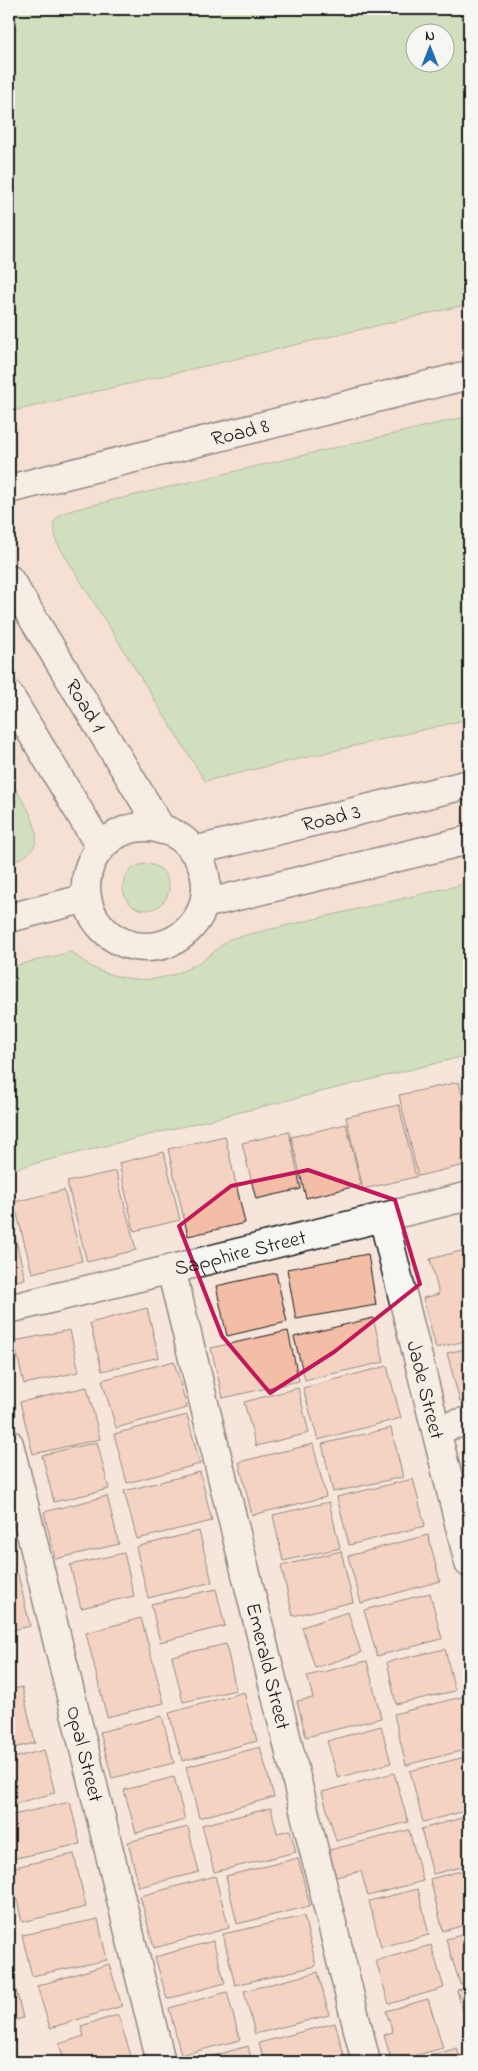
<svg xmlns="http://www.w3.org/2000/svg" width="478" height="2071" viewBox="0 0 478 2071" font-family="'Indie Flower',sans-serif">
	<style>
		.built { fill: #f4d9cb; fill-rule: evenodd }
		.green { fill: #a3d89b; stroke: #607a5c; fill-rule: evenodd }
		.building { fill: #f3bda6; stroke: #1c1c1c }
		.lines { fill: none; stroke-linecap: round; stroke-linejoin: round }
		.street-casing { stroke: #1c1c1c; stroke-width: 31 }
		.street { stroke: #f6f6f2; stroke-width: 28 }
		.marked { fill: none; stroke: #c2185b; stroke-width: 4; stroke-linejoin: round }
		.labels { text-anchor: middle; stroke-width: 4.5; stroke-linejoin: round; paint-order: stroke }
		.street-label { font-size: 21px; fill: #1c1c1c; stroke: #f6f6f2 }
	</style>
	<rect width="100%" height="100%" fill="#f5e5db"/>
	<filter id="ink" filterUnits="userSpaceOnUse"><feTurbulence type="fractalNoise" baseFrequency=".02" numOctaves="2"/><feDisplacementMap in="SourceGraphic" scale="10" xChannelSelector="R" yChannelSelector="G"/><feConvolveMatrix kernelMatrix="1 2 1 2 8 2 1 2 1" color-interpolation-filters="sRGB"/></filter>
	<g filter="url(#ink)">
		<path class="built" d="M9,9H469V1055L9,1170ZM416,32H446V62H416Z"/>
		<g class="green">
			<path d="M9,9H469V304L9,412ZM416,32H446V62H416Z"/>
			<path d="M469,416V719L205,781L57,543L53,523L61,514L76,509Z"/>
			<path d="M9,779C26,806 61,850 9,862Z"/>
			<circle cx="146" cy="887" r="23"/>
			<path d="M469,883V1055L9,1170V967L71,952C79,958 88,965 96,969C149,992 190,975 229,939Z"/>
		</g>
		<g class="building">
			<path d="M459,1082L469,1127V1164L418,1176L399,1095Z"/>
			<path d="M469,1084V1102L465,1085Z"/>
			<path d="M399,1105L416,1177L363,1189L346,1117Z"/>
			<path d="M346,1124L361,1185L306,1198L291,1137Z"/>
			<path d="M289,1132L301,1189L256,1199L242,1143Z"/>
			<path d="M225,1136L245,1223L188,1236L168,1149Z"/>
			<path d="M164,1152L180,1220L134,1231L119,1163Z"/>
			<path d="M116,1171L136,1250L87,1262L67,1182Z"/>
			<path d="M64,1190L82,1261L32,1273L14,1202Z"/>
			<path d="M9,1211L25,1279L9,1283Z"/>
			<path d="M469,1249V1340L436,1348L423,1298L439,1294L430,1259Z"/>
			<path d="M368,1254L376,1305L296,1319L287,1269Z"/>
			<path d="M276,1273L287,1322L227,1336L216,1286Z"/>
			<path d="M147,1308L159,1357L102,1371L90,1323Z"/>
			<path d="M373,1318L384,1362L305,1380L294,1337Z"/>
			<path d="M70,1330L79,1372L24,1384L14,1341Z"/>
			<path d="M288,1331L299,1381L223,1398L211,1348Z"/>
			<path d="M469,1348V1399L460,1402L447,1353Z"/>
			<path d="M174,1361L187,1408L116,1428L102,1380Z"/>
			<path d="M387,1366L401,1418L318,1440L303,1388Z"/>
			<path d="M87,1387L100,1439L33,1454L20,1402Z"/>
			<path d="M298,1388L309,1433L256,1446L244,1402Z"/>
			<path d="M187,1415L200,1464L127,1483L114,1434Z"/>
			<path d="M391,1428L403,1477L333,1492L322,1444Z"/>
			<path d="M469,1441V1457L465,1442Z"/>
			<path d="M97,1442L109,1489L54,1502L42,1455Z"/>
			<path d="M313,1444L326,1497L252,1515L239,1462Z"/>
			<path d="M200,1472L212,1521L137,1539L124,1491Z"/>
			<path d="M413,1479L425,1526L349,1545L337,1497Z"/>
			<path d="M107,1496L119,1544L55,1559L44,1512Z"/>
			<path d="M329,1502L340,1548L283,1561L273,1515Z"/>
			<path d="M199,1531L212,1582L148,1598L136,1547Z"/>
			<path d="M428,1535L440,1581L361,1603L348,1556Z"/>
			<path d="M341,1551L353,1602L293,1616L281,1566Z"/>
			<path d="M124,1553L134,1596L81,1608L70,1565Z"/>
			<path d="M18,1574L30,1626L9,1631V1577Z"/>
			<path d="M216,1589L225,1626L160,1642L151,1604Z"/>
			<path d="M430,1593L442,1639L377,1656L364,1610Z"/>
			<path d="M348,1612L361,1653L315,1668L302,1627Z"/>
			<path d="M141,1618L164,1703L107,1717L86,1633Z"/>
			<path d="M226,1644L236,1690L183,1702L172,1656Z"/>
			<path d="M445,1649L455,1691L396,1704L387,1662Z"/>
			<path d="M367,1661L381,1718L306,1737L297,1701L313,1698L307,1676Z"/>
			<path d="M22,1687L35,1743L9,1749V1690Z"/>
			<path d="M244,1692L257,1741L182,1761L169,1713Z"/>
			<path d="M469,1695V1749L406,1765L394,1714Z"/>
			<path d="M162,1716L174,1763L112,1778L100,1732Z"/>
			<path d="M381,1726L391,1763L338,1778L327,1741Z"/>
			<path d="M260,1747L274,1797L199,1818L186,1767Z"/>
			<path d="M44,1750L55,1793L9,1805V1757V1759Z"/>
			<path d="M469,1756V1810L423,1822L410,1771Z"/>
			<path d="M394,1773L408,1822L336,1841L322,1792Z"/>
			<path d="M174,1777L185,1820L136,1833L124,1790Z"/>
			<path d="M70,1802L80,1844L12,1859L9,1844V1816Z"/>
			<path d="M271,1808L277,1833L290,1830L296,1852L214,1872L202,1825Z"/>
			<path d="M469,1816V1865L433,1874L421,1829Z"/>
			<path d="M188,1827L199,1872L139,1887L128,1842Z"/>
			<path d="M409,1830L423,1881L368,1896L361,1871L336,1877L329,1850Z"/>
			<path d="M74,1854L86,1907L22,1922L10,1868Z"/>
			<path d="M298,1858L310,1906L237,1924L226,1876Z"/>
			<path d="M469,1869V1924L443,1931L430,1879Z"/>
			<path d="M215,1876L229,1928L154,1948L140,1896Z"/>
			<path d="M418,1889L429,1935L381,1947L369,1901Z"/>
			<path d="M304,1916L316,1966L235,1985L223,1934Z"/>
			<path d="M98,1919L107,1960L32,1976L22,1935Z"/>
			<path d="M469,1933V1982L460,1984L446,1939Z"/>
			<path d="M213,1941L225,1983L167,1999L155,1957Z"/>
			<path d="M431,1945L444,1988L389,2004L376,1961Z"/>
			<path d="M9,1962L23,2018L9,2022Z"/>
			<path d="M109,1964L122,2006L50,2028L37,1986Z"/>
			<path d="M318,1972L329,2015L255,2034L244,1991Z"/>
			<path d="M469,1987V2037L457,1990Z"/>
			<path d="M227,1992L240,2040L181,2055L169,2008Z"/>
			<path d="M428,1999L443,2048L392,2062L384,2035L393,2032L386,2011Z"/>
			<path d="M118,2015L133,2062H65L59,2044L84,2036L81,2026Z"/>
			<path d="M335,2023L346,2062H264L259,2043Z"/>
			<path d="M248,2046L252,2062H192Z"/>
			<path d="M457,2048L461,2062H409Z"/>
		</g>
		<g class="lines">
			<defs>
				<g id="street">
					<path id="s1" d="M9,489L469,375"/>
					<path id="s2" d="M9,579L162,830"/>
					<path d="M9,695L101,848"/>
					<circle cx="146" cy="887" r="60"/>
					<path id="s3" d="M193,851L469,784"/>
					<path d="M204,904L469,840"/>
					<path d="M9,918L87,898"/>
					<path id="s4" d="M383,1217L469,1563"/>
					<path id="s5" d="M171,1269L366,2062"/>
					<path id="s6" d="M9,1309L469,1196"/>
					<path d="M436,1429L469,1421"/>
					<path id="s7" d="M9,1444L161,2062"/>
				</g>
			</defs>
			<use href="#street" class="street-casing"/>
			<use href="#street" class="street"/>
		</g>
	</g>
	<path d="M0 0H478V2071H0ZM308,1170L395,1200L420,1284L334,1352L270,1393L222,1336L179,1226L231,1186Z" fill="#f5e5db" fill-opacity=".55" fill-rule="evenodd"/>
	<path class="marked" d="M308,1170L395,1200L420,1284L334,1352L270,1393L222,1336L179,1226L231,1186Z"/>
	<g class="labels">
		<g class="street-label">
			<text dy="7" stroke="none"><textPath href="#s1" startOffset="238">Road 8</textPath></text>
			<text dy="7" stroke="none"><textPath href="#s2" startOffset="148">Road 1</textPath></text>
			<text dy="7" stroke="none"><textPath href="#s3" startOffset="142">Road 3</textPath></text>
			<text dy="7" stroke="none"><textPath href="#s6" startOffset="238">Sapphire Street</textPath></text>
			<text dy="7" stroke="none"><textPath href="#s4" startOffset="178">Jade Street</textPath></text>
			<text dy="7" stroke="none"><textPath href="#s5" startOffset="409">Emerald Street</textPath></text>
			<text dy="7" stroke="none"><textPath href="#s7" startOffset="319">Opal Street</textPath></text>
		</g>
	</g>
	<rect width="478" height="2071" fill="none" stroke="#f6f6f2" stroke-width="30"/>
	<rect x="15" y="15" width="448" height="2041" fill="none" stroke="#1c1c1c" stroke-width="2" filter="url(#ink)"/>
	<g transform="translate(430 48)"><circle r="24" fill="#f6f6f2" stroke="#9f9f9c"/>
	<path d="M0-4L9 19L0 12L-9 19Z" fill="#1f6fb2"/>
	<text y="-8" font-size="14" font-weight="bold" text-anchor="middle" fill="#1c1c1c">N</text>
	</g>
</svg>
